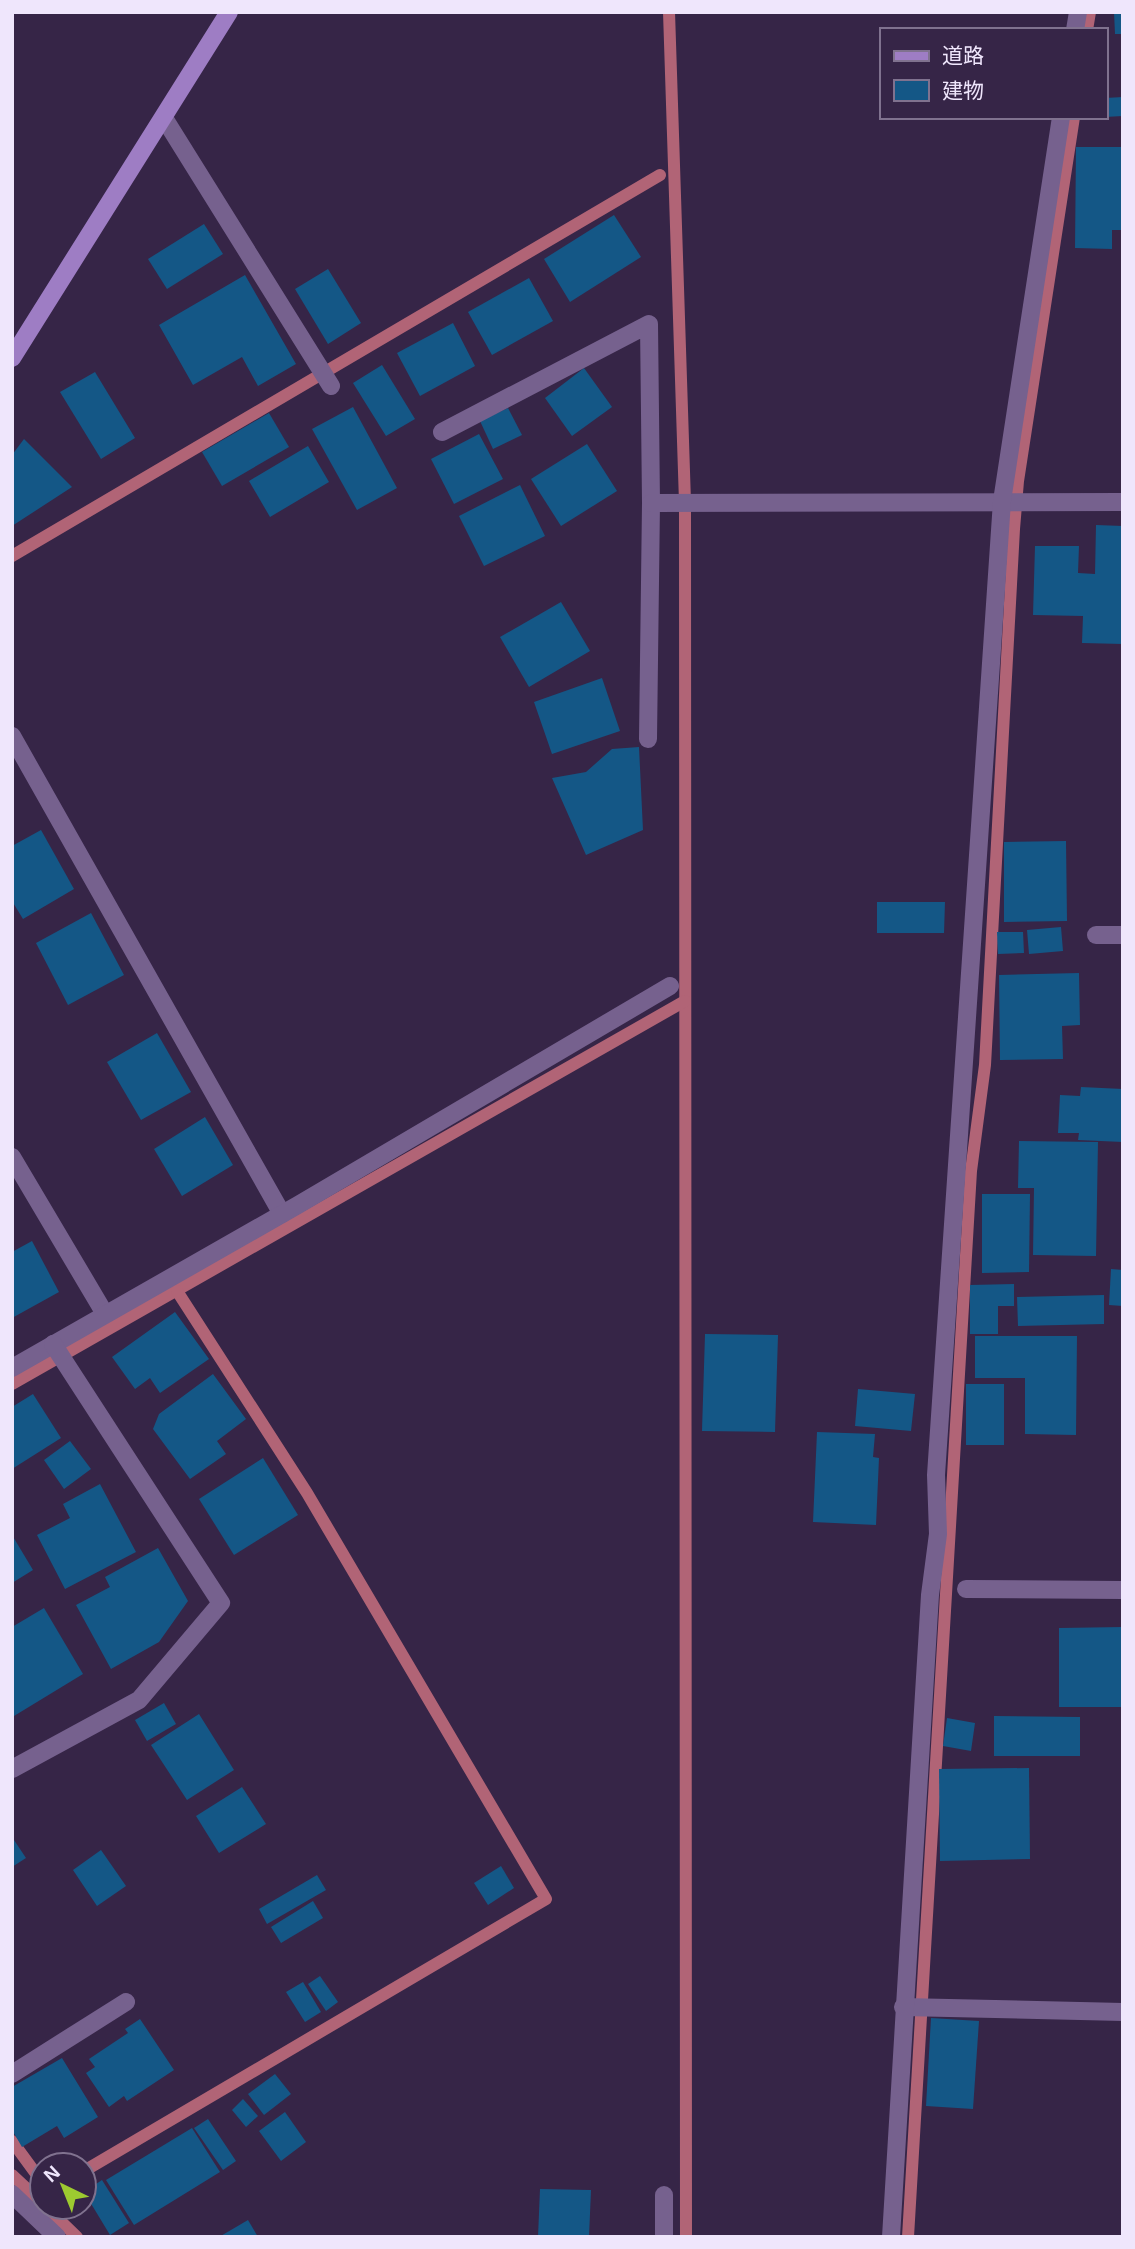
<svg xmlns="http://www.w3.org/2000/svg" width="1135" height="2249" viewBox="0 0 1135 2249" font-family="Helvetica,'Noto Sans JP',sans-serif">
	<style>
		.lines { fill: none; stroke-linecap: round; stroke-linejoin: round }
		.stream { stroke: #b16476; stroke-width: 12 }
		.building { fill: #145786 }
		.lane { stroke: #76618e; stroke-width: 18 }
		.street { stroke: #76618e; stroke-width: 18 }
		.secondary { stroke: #9e7dc4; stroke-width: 18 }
	</style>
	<rect width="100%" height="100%" fill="#362547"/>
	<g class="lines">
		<g class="stream">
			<path d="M669,12L685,502L686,2237"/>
			<path d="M1087,30L1090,12"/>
			<path d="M12,556L660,175"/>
			<path d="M12,1384L685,1001"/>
			<path d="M12,2141L42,2182"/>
			<path d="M84,2171L546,1899L307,1493L177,1291"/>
			<path d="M12,2175L42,2203"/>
			<path d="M46,2207L77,2237"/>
			<path d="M908,2237L971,1171L985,1065L1014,529L1018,481L1074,117"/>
		</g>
	</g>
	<g class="building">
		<path d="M1114,12H1123V34H1115Z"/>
		<path d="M1123,97V116L1105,117V98Z"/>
		<path d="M1076,147H1123V230H1112V249L1075,248Z"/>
		<path d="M614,215L641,257L570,302L544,259Z"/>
		<path d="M204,224L223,254L167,289L148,259Z"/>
		<path d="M328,269L361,323L328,344L295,289Z"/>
		<path d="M245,275L296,364L258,386L242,357L193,385L159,325Z"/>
		<path d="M529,278L553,321L492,355L468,312Z"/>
		<path d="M453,323L475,366L420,396L397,353Z"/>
		<path d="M382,365L415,419L386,436L353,383Z"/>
		<path d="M584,368L612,407L572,436L545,398Z"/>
		<path d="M95,372L135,438L101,459L60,392Z"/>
		<path d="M353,407L397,488L357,510L312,429Z"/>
		<path d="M508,408L522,435L493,449L480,421Z"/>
		<path d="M269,413L289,447L222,486L202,452Z"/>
		<path d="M479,434L503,479L454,504L431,459Z"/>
		<path d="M24,439L72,487L12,526V455Z"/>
		<path d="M587,444L617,491L561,526L531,479Z"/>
		<path d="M308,446L329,482L270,517L249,481Z"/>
		<path d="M520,485L545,536L484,566L459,516Z"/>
		<path d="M1096,525L1123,526V644L1082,643L1083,616L1033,615L1035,546H1079L1078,573L1095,574Z"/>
		<path d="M561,602L590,651L529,687L500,637Z"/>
		<path d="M602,678L620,731L552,754L534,702Z"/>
		<path d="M639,747L643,830L586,855L552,778L586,772L612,749Z"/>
		<path d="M41,830L74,889L23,919L12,901V846Z"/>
		<path d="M1066,841L1067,921L1004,922V842Z"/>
		<path d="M877,902H945L944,933H877Z"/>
		<path d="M91,913L124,975L68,1005L36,943Z"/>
		<path d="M1061,927L1063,951L1029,954L1027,930Z"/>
		<path d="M997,932H1023L1024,953L998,954Z"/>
		<path d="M1079,973L1080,1025L1062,1026L1063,1059L1000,1060L999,975Z"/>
		<path d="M157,1033L191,1092L141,1120L107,1062Z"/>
		<path d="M1081,1087L1123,1089V1142L1078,1140L1079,1133H1058L1060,1095L1080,1096Z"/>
		<path d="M205,1117L233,1165L182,1196L154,1149Z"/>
		<path d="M1019,1141L1098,1142L1096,1256L1033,1255L1034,1188H1018Z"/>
		<path d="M982,1194H1030L1029,1272L982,1273Z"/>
		<path d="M32,1241L59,1292L12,1318V1252Z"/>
		<path d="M1111,1269L1123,1270V1306L1109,1305Z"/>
		<path d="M1014,1284V1306H998V1334H970V1285Z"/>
		<path d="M1104,1295V1324L1018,1326L1017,1297Z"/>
		<path d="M175,1312L209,1359L160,1393L150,1378L135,1389L112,1357Z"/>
		<path d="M705,1334L778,1335L775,1432L702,1431Z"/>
		<path d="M975,1336H1077L1076,1435L1025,1434V1378H975Z"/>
		<path d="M213,1374L246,1419L217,1441L226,1454L190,1479L153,1429L159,1414Z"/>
		<rect x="966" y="1384" width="38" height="61"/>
		<path d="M858,1389L915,1394L911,1431L855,1426Z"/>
		<path d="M33,1394L61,1438L12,1469V1407Z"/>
		<path d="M817,1432L875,1434L873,1457L879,1458L876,1525L813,1522Z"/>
		<path d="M70,1441L91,1469L64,1489L44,1460Z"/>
		<path d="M263,1458L298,1515L234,1555L199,1499Z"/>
		<path d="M100,1484L136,1552L65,1589L37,1535L70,1518L63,1504Z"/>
		<path d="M12,1535L33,1570L12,1583Z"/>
		<path d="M158,1548L188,1601L159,1642L111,1669L76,1605L110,1587L105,1577Z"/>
		<path d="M44,1608L83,1674L14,1716L12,1627Z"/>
		<path d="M1123,1627V1707H1059V1628Z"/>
		<path d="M164,1703L176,1724L147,1741L135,1720Z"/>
		<path d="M199,1714L234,1770L187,1800L151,1745Z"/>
		<path d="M994,1716L1080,1717V1756H994Z"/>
		<path d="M947,1718L975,1723L971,1751L943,1746Z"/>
		<path d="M1029,1768L1030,1859L940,1861L939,1769Z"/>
		<path d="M242,1787L266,1824L219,1853L196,1816Z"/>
		<path d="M12,1837L26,1858L12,1867Z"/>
		<path d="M101,1850L126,1886L97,1906L73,1870Z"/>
		<path d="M501,1866L514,1888L488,1905L474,1883Z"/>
		<path d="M317,1875L326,1890L267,1924L259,1909Z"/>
		<path d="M313,1901L323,1918L281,1943L271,1927Z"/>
		<path d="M320,1976L338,2002L326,2011L308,1984Z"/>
		<path d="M303,1982L321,2012L305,2022L286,1992Z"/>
		<path d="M931,2018L979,2021L973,2109L926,2106Z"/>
		<path d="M140,2019L174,2070L127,2101L124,2096L109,2107L86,2073L95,2067L89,2059L128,2033L125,2029Z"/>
		<path d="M62,2058L98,2117L64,2138L57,2126L22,2147L12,2130V2087Z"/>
		<path d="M275,2074L291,2094L264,2115L248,2094Z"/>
		<path d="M243,2099L258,2116L246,2127L232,2110Z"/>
		<path d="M285,2112L306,2142L281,2161L259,2131Z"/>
		<path d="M208,2119L236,2161L223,2170L194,2128Z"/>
		<path d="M192,2128L220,2172L134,2225L106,2180Z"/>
		<path d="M102,2180L129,2223L110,2235L84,2192Z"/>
		<path d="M540,2189L591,2190L589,2237H538Z"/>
		<path d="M248,2220L258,2237H219Z"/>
	</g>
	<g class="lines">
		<path class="lane" d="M1096,935H1123"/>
		<g class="street">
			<path d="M1075,30L1078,12"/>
			<path d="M164,118L331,386"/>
			<path d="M442,432L649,324L651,503L648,739"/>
			<path d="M651,503L1123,502"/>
			<path d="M12,736L282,1214"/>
			<path d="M12,1157L105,1314"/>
			<path d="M12,1368L298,1205L670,986"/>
			<path d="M966,1589L1123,1590"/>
			<path d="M12,1769L139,1700L221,1603L53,1344"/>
			<path d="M903,2007L1123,2012"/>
			<path d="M12,2074L126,2002"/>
			<path d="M12,2194L57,2237"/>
			<path d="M664,2195V2237"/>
			<path d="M891,2237L930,1595L938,1534L936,1475L1002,501L1061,117"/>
		</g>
		<path class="secondary" d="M12,358L229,12"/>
	</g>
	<rect width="1135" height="2249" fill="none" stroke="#efe6fc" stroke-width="28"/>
	<rect x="880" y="28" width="228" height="91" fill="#362547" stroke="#80728f" stroke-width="2"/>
	<rect x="894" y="51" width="35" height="10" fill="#9e7dc4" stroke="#80728f" stroke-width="2"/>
	<text x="942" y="63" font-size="21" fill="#efe6fc">道路</text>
	<rect x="894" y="80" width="35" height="21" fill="#145786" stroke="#80728f" stroke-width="2"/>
	<text x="942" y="98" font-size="21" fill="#efe6fc">建物</text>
	<g transform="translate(63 2186) rotate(317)"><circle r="33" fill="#362547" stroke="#80728f" stroke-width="2"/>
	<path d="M0-5L12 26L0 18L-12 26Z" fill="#9dca30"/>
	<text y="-10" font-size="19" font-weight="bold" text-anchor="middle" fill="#efe6fc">N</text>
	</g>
</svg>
